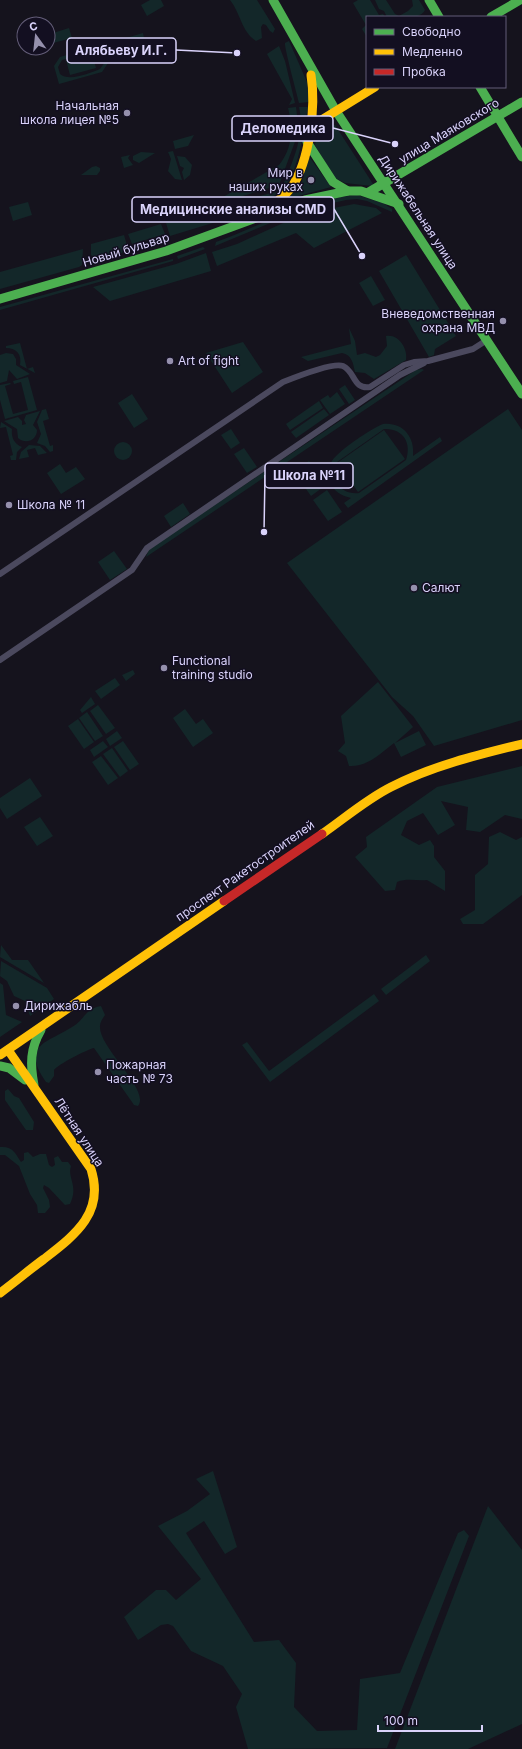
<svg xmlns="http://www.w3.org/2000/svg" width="522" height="1749" viewBox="0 0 522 1749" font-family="Inter,sans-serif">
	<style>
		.green { fill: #132729; fill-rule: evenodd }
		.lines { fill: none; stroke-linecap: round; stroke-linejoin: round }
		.street { stroke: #4b495e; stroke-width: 6 }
		.fast { stroke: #4caf50; stroke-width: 9 }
		.slow { stroke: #ffc107; stroke-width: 9 }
		.jam { stroke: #c62828; stroke-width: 9 }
		.poi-dot { fill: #9590ad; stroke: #130f21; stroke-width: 1.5 }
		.labels { text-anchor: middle; stroke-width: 3; stroke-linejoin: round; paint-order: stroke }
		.poi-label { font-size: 12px; fill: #dad3fb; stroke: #130f21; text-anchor: start }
		.street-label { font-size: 12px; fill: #dad3fb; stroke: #130f21 }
		.leader { fill: none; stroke: #dad3fb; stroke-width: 1.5 }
		.callout-dot { fill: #dad3fb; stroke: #130f21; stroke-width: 1.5 }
		.callout { fill: #130f21; stroke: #dad3fb; stroke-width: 1.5 }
		.callout-label { font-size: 13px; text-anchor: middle; font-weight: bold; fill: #dad3fb }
	</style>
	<rect width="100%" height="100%" fill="#15131d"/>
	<g class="green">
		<path d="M150,0H161L164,6L147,16L141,5Z"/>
		<path d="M230,0H257L275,29L273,33L270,31L266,25L263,24L261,27L262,38L256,41C241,31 241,14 230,0Z"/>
		<path d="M358,0H370L379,15L383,14L385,17H367V37L362,29L366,25L353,3Z"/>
		<path d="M375,0H386L395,14L399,16L408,11L413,6L412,0H419L425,10C419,21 398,17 387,17L384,11L379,9Z"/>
		<path d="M69,28L72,38L53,43L50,34Z"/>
		<path d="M143,33L144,38L103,49L107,55L108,63L102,72L59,84L54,66L60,57ZM93,51L101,53L104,57L105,62L100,69C90,73 69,82 60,74L58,67L62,60Z"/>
		<path d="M139,41L143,56L114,64L110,49Z"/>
		<path d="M289,41L307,82L309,102L299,103C297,94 284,47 285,43Z"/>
		<path d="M279,46L285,61L295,103L289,105L292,99L267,54Z"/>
		<path d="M92,53L96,68L70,75L66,60Z"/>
		<path d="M296,107L298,123L296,139L279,185L166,219V216L223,197L279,165C293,148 293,128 288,108Z"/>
		<path d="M299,107H308C303,133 300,165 285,187L284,183C294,158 305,134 299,107Z"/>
		<path d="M325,122L335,125L373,184L372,186L345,183L334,178L315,145L318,127Z"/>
		<path d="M194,135L188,146L175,149L173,141Z"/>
		<path d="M173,151L182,180L175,179L168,171L171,159L168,152Z"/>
		<path d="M141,152L155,153L139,163L133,160V156Z"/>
		<path d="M130,155L128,158L133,165L124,168L121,157Z"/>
		<path d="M308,155L331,187L288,199L302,182Z"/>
		<path d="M177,156L185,157L192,165L190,175L184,180L182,172L184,168L180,166Z"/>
		<path d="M96,166L100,168V171L97,175H81L92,167Z"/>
		<path d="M274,192L279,193L239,215L170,236L166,223Z"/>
		<path d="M357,195L383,203L392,209V212L367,201L357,199L346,200L302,210L215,246L216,242C263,225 306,199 357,195Z"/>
		<path d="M28,202L32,215L13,221L9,207Z"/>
		<path d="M354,204L376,208L382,213L314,248L296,233L217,266L212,252L237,244L303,214Z"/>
		<path d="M161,224L165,234L132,244L128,234Z"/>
		<path d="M124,235L128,249L120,254L99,260L91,255V244Z"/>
		<path d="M203,247L205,249L178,259L177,256Z"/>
		<path d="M83,249L82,265L79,267L0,289V272Z"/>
		<path d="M206,253L211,271L110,301L93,287L176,264Z"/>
		<path d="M405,253L456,336L435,349L434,355L429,357L379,271L406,255Z"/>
		<path d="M173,259V261L0,310V307Z"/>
		<path d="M371,276L385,300L373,306L359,283Z"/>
		<path d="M349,328L355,341L357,355L365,353L376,357L380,355L387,346L386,336C399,334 408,349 406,360L374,379L365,373L355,372C353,363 352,355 342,353L308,361L301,357L351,344Z"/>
		<path d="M243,342L263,372L232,393L206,353Z"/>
		<path d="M20,343L27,369L33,367L35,373L20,365C22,355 17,348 6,348V346Z"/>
		<path d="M6,353L13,354L16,359V365L30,374L17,379L9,370L7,381L0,383V355Z"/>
		<path d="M422,369L424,370L146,557L149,549L416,370Z"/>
		<path d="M28,377L37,410L5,419L0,400V385L10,383L11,384L5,386L13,414L28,410L21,382L14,384L13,381Z"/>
		<path d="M345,385L355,400L349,404L339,389Z"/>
		<path d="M337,392L345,404L330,414L320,400L328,395L330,398Z"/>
		<path d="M132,394L148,419L134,428L118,403Z"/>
		<path d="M319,401L323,408L290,430L286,424Z"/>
		<path d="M46,409L49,419L43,421L50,446L53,445V451L50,452L45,446L37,443L41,434L37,422L42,410Z"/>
		<path d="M324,409L329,415L296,438L291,432Z"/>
		<path d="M508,409L522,430V720L434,746L413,716L392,697L287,563Z"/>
		<path d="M40,411L33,425L37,430C37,440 26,445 18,438L17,429L4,421L18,417L22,421V425L26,424L24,420L26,415Z"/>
		<path d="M1,422L12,429C11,437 14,444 22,447L17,452L16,460H11L10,456L13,455L6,427L0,428Z"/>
		<path d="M383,424C403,422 415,437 413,456L440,437L442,441L348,508L344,503L351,498C342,496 333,491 330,482C328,475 328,467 332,461C339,450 371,429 383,424ZM384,429C403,428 412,443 406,460L359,493C340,495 329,479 337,462Z"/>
		<path d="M231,429L240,443L231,449L221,435Z"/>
		<path d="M384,430L405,459L358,492L337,463Z"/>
		<circle cx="123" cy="451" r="9"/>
		<path d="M29,445L40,446L47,453L38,455L35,448L27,450L29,457L19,459L21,452Z"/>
		<path d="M244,448L257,467L247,473L234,454Z"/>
		<path d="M309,461L326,485L311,496L294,472Z"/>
		<path d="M60,464L66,473L76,467L85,479L61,494L47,473Z"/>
		<path d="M327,490L342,512L328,521L313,500Z"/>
		<path d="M183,503L190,514L171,527L164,516Z"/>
		<path d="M114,551L127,569L110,580L98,562Z"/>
		<path d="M133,670L135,674L126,681L122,675Z"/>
		<path d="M115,678L120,685L101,699L95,691Z"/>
		<path d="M378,682L413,727L395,743L419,731L426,745L401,757L394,743C380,754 367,767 349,766L346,756L338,751L345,743L341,716Z"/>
		<path d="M91,697L95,704L82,713L80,710Z"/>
		<path d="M98,705L115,728L106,734L90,711Z"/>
		<path d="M185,709L196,724L203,719L213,733L193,747L173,718Z"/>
		<path d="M87,712L103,736L95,741L79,718Z"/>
		<path d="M78,719L94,742L84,749L68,726Z"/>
		<path d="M117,731L122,738L110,746L106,739Z"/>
		<path d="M103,741L108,747L94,757L90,750Z"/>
		<path d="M123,741L139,764L130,770L114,747Z"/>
		<path d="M112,748L128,771L120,777L103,754Z"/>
		<path d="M101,756L118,778L108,785L92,762Z"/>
		<path d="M522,766V819L505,815L480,832L466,830L468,807L441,801L455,825L438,835L423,813L407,821L401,835L419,845L430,840L434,846V857L445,871V891L427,880C416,881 407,878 397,882L395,890L385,891L355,857L367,847L366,837L437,787Z"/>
		<path d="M30,778L42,796L7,819L0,808V798Z"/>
		<path d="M40,817L53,836L37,846L24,827Z"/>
		<path d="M500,832L516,840L522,837V895L483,924H463L460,919L475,910V875L488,864L489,837Z"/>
		<path d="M1,945L12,960H28L44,983L0,957Z"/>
		<path d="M426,955L430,961L386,995L381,989Z"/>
		<path d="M1,961L47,988L54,999L30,1016L25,1001L14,996L7,981L0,976Z"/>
		<path d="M0,983L3,985L6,1015L22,1022L0,1037Z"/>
		<path d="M374,994L379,1001L270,1082L242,1045L247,1042L269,1071Z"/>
		<path d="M101,1006L105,1015C103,1018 100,1022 100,1026C98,1047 151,1090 138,1106L134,1105L132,1102L94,1048C88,1049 57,1065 54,1070V1076L49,1083L46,1082C20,1045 47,1043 72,1027C85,1020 84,1009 101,1006Z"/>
		<path d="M8,1089L14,1096L19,1098L34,1122L33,1130H26L5,1100V1091Z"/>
		<path d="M0,1147C13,1146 15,1153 21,1162L24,1160V1153L28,1152L33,1157L40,1154H46L49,1165L52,1167L55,1165L54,1158L58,1156L62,1162H68L71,1166C67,1178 79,1186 70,1204L65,1205L49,1188L44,1185L43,1188L49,1200L50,1207L45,1213H38L37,1205L30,1194L19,1166L5,1155H0Z"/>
		<path d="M213,1471L237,1547L225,1554L204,1521L186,1533L254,1642L279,1640L296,1663L294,1707L317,1731L357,1730L360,1679L400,1673L458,1533L464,1530L469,1536L387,1748L248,1749L236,1707L242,1694L223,1666L191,1651L173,1626L168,1624L161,1625L138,1640L124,1617L156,1590H166L176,1600L201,1579L158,1526L187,1511L210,1494L196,1479Z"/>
		<path d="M488,1506L522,1550V1724L468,1749H395Z"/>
	</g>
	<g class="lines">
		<g class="street">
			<path d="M0,574L283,382C293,378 333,362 343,366C355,371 353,390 370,387L404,365L414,362L428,361L473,349L487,340"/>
			<path d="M0,660L132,570L147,548L400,375L424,363"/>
		</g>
		<g class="fast">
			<path d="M273,0L336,111L522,394"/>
			<path d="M429,0L439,17"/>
			<path d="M491,17L520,0"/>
			<path d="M480,87L522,157"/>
			<path d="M307,142L333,182L348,191"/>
			<path d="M369,192L522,102"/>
			<path d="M0,299L166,251L305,200L348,191H361L399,204"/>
			<path d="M0,1066L9,1068L25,1080"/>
			<path d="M34,1085C30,1064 30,1049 41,1030"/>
		</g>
		<g class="slow">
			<path d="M310,127L375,87"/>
			<path d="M266,210C275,203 284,197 291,188C310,161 316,106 311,75"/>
			<path d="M322,834C345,818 367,799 391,787C432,766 477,755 522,744"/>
			<path d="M0,1055L224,901"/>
			<path d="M0,1293C15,1282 29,1270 44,1259C75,1235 105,1213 91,1169L8,1050"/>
		</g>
		<path class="jam" d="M224,901L322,834"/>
	</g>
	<g class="poi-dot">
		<circle cx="127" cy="113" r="4"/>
		<circle cx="311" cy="180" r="4"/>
		<circle cx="503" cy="321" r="4"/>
		<circle cx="170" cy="361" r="4"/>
		<circle cx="9" cy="505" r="4"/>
		<circle cx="414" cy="588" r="4"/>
		<circle cx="164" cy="668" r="4"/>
		<circle cx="16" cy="1006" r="4"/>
		<circle cx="98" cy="1072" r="4"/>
	</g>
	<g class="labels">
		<g class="poi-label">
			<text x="119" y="110" text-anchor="end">Начальная<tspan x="119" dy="14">школа лицея №5</tspan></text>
			<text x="303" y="177" text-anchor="end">Мир в<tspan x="303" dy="14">наших руках</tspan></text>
			<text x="495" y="318" text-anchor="end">Вневедомственная<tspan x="495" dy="14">охрана МВД</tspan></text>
			<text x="178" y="365">Art of fight</text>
			<text x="17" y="509">Школа № 11</text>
			<text x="422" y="592">Салют</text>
			<text x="172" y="665">Functional<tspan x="172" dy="14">training studio</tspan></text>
			<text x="24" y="1010">Дирижабль</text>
			<text x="106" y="1069">Пожарная<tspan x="106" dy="14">часть № 73</tspan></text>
		</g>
		<g class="street-label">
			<text transform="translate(449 131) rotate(-31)" y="4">улица Маяковского</text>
			<text transform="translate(418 212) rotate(57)" y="4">Дирижабельная улица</text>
			<text transform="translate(126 250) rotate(-17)" y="4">Новый бульвар</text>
			<text transform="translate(245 871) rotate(-35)" y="4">проспект Ракетостроителей</text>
			<text transform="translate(79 1132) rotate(57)" y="4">Лётная улица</text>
		</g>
	</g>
	<path class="leader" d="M237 53L176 50M395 144L333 128M362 256L334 209M264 532L265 475"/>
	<g class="callout-dot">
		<circle cx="237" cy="53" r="4"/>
		<circle cx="395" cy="144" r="4"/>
		<circle cx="362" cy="256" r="4"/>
		<circle cx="264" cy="532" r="4"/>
	</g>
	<g class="callout">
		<rect x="67" y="38" width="109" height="25" rx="4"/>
		<rect x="232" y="116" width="101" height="25" rx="4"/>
		<rect x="132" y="197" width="202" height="25" rx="4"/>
		<rect x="265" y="463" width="88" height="25" rx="4"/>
	</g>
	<g class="callout-label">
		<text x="121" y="55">Алябьеву И.Г.</text>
		<text x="283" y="133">Деломедика</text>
		<text x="233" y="214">Медицинские анализы CMD</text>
		<text x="309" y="480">Школа №11</text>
	</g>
	<rect x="366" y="16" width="140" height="72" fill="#130f21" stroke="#635d78"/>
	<rect x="374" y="29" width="20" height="6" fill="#4caf50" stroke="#635d78"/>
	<text x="402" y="36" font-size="12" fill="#dad3fb">Свободно</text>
	<rect x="374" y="49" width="20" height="6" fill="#ffc107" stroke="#635d78"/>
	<text x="402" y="56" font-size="12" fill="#dad3fb">Медленно</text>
	<rect x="374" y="69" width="20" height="6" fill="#c62828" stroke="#635d78"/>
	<text x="402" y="76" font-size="12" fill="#dad3fb">Пробка</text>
	<g transform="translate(36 36) rotate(345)"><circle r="19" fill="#130f21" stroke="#635d78"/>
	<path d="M0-3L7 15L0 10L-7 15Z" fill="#9590ad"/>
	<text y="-6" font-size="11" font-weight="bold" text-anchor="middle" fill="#dad3fb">С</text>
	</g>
	<path d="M378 1725v6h104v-6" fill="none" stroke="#dad3fb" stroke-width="2"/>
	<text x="384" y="1725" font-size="12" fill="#dad3fb" stroke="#130f21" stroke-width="3" paint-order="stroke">100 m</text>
</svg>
